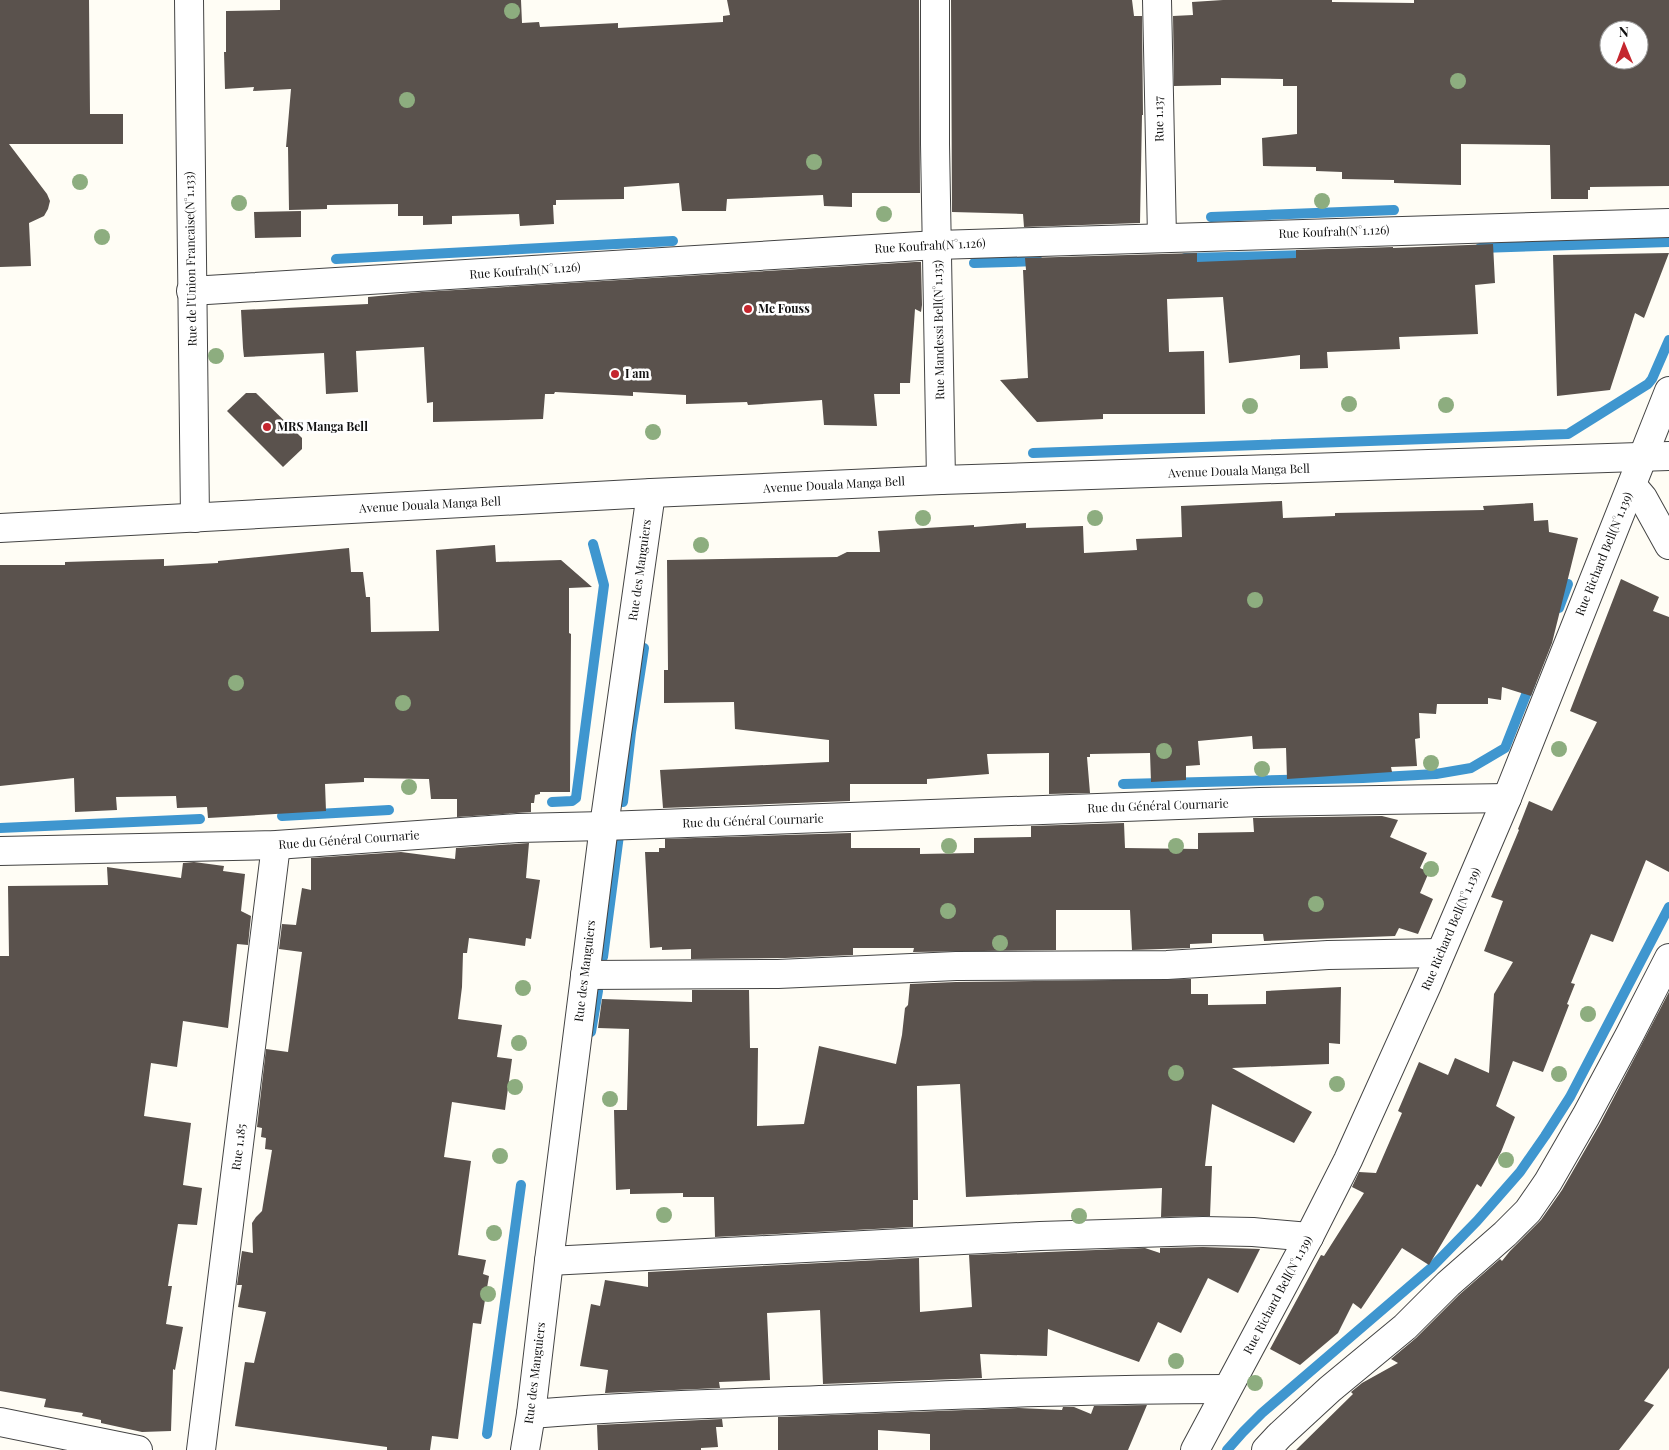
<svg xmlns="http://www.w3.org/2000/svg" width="1669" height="1450" viewBox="0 0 1669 1450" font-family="'Playfair Display',serif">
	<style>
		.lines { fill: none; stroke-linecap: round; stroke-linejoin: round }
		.stream { stroke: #3f96cf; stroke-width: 10 }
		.building { fill: #5a524d; fill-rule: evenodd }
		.minor-casing { stroke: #444; stroke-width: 30 }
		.tertiary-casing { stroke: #444; stroke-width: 30 }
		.minor { stroke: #fff; stroke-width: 28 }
		.tertiary { stroke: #fff; stroke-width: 28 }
		.tree { fill: #8dad7f }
		.poi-dot { fill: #c4262e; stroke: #fff; stroke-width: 2 }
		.labels { text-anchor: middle; stroke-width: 5; stroke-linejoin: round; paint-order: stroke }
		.street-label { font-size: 12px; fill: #111; stroke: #fff }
		.poi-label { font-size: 12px; font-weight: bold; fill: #111; stroke: #fff; text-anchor: start }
	</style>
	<rect width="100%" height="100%" fill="#fffdf5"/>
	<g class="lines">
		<g class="stream">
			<path d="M1211,217L1394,210"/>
			<path d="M1480,248L1669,242"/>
			<path d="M1185,258L1308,255"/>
			<path d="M336,259L673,241"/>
			<path d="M974,263L1038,261"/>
			<path d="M1033,453L1568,434L1648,384L1652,379L1669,340"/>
			<path d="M1559,608L1568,584"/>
			<path d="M1123,784L1363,778L1436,774L1471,768L1505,748L1531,682"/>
			<path d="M552,802L572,801L576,798L604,585L593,544"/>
			<path d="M623,802L631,732L644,648"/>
			<path d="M282,816L389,810"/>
			<path d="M0,828L200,819"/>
			<path d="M603,957L619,835"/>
			<path d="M591,1032L598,991"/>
			<path d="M487,1434L521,1185"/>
			<path d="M1227,1450L1243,1432L1262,1413L1431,1268L1477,1221L1520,1172L1545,1136L1570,1097L1669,907"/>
		</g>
	</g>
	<g class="building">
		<path d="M0,0H89L90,114H123V144H9L47,194L50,201L48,209L44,216L29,223L31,266L0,267Z"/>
		<path d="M280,0H521L522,23L539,22L540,27L618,23V28L723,22V16L730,15L727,0H919L920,193H852V207L824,206L823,195L727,199L726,211H682L679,183L624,187V199L556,200V205H553L554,224L520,226L519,214L452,216V224L423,225V216H398V204L327,205V209L289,210L288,147H286L291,89L253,91L254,87L225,89L224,52H226V11L280,10Z"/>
		<path d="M951,0H1132L1134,16H1142L1143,115H1142L1140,223L1024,227L1023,214L952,212Z"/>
		<path d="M1223,0H1332V2L1414,3V0H1669V186L1590,187V190H1588V199H1551L1550,145L1461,144V185L1394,183V180L1342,179V172L1316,171V167L1263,166L1262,138L1297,134V86H1283V79L1221,78V85L1174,86L1173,16L1193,15L1192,2ZM1609,30H1639V60H1609Z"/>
		<path d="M301,211V237L255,238L254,212Z"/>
		<path d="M1493,244L1495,283L1475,285L1478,334L1399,337L1400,349L1327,352L1328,368L1300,369V355L1229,363L1223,297L1167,299L1169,352L1204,351L1205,414H1103V419L1037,422L1000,380L1028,378L1023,270H1026L1025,258L1197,253V262L1296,258V250L1393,247V248Z"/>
		<path d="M1669,253L1644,318L1635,313L1610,390L1557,396L1553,255Z"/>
		<path d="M915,262H921L922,305L921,312L915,309L910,383H900V394H874L877,426L824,425L822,400L748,405L747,402L686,404V395L633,392V396L555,392L554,394H545L543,419L433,422V402L427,403L424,347L356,351L358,392L326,394L324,353L244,357L243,348L241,310L368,304V297L422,292Z"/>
		<path d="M246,393H256L302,438V449L283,467L227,411Z"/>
		<path d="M1282,501L1283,518L1335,516V513L1484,510L1483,506L1533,503L1534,521L1548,520L1549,532L1578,538L1552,643L1531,696L1502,687L1501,700L1488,698V704H1437L1436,714L1419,713L1420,738L1415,739L1417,766L1391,767L1392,772L1287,779L1286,748L1253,749L1252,736L1198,741L1200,765L1186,766V780L1151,782L1150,753L1090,754V757H1087L1090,793L1049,794V753L987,754L989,774L927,779V784H850V801L663,808L660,770L829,762V740L735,729L734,702L664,703V670H668L667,560L837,557L847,552H880L878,531L974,525V527L1026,523V528L1083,526L1084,553L1137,550L1136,539L1182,537L1181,506Z"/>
		<path d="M495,545L496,562L561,560L592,587L569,588V633L571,634L570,792H540V794L535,795L534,803H531V812L457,817V799H431L429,779L364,778V782L325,784L326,811L208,818L207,807L177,808L176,796L116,797L117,810L75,812L74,778L0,786V565H65V562L164,559V566L218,563V561L349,548L351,572H363L366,597H370L371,632L439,631L436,550Z"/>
		<path d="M1621,579L1659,597L1653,611L1669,617V872L1646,860L1613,942L1591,934L1571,983L1575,984L1567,1004L1569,1005L1543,1072L1513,1061L1496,1106L1515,1117L1501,1152L1481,1187L1477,1184L1429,1265L1402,1248L1361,1309L1353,1303L1338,1333L1300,1365L1270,1349L1321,1255L1324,1256L1364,1193L1352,1187L1359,1172L1376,1173L1402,1113L1398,1111L1419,1062L1448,1075L1455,1058L1489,1073L1494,994L1513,962L1484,951L1503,901L1491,897L1519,830L1518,829L1529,801L1552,811L1597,722L1570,711Z"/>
		<path d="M1382,816L1398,820L1390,837L1427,853L1420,868L1429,872L1420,893L1433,899L1418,934L1399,928L1395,936L1264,941L1263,934H1212V943L1190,944V948L1132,950L1130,910H1056V950L913,952L914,948H853V955L785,958L691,959V949L662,950V947L650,948L645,852H659V848H665V839L851,833V848H920V854L974,853V838L1031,837V826L1124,823L1125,848L1198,849V833L1254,832L1253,818Z"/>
		<path d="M529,843L526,878L540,880L531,939L526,938L525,946L469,938L467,953H463L462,987L458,1019L502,1025L497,1057L512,1059L505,1110L452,1102L444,1157L471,1161L458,1255L486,1260L483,1274L489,1276L481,1324L473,1323L458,1439L432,1436L430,1450H387V1447L235,1426L245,1362L254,1363L266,1312L238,1307L242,1285H237L242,1251L253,1253L252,1223L256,1217L262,1211L272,1150L265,1149L266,1138L261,1137L262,1128L257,1127L266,1049L288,1052L302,952L279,949L282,924L296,925L302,888L311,890V858L401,852L455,859L456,848Z"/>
		<path d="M194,862L224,866L223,871L245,874L241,911L251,916L248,945L237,944L228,1028L183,1021L177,1067L151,1063L144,1116L191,1123L183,1185L202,1188L197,1225L178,1224L168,1286H172L166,1324L183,1327L175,1370L173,1369L171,1431L142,1432L101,1423V1420L82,1416L83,1413L44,1407L46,1399L0,1391V956H9L8,886L108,885L107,867L181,878L183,863Z"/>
		<path d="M1191,979V994H1208V1005L1266,1004V991L1341,987L1340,1044L1329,1043V1064L1232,1068L1312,1112L1294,1143L1212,1104L1205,1166H1212L1210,1216L1161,1217L1162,1188L966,1197L960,1084L917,1086L918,1200H913V1227L715,1237L714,1197H683V1193L630,1194V1189L616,1190L614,1110H627L629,1029L598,1028L602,999L692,1002V990H749L750,1048H758L757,1126L804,1124L819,1046L896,1064L902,1035L905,1008L908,1005L910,984L956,982Z"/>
		<path d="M1669,992V1368L1644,1401L1654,1405L1619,1450H1296L1353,1394L1351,1392L1362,1383L1398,1363L1391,1359L1416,1338L1459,1295L1500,1259L1502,1261L1510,1251L1541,1220L1562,1190L1600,1124Z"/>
		<path d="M1203,1247L1260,1249L1238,1293L1208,1278L1181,1333L1158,1322L1139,1362L1048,1329L1047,1356L980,1354L982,1378L823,1384L820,1310L767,1313L770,1380L719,1382L720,1388L605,1393L608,1370L580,1366L591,1304L600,1306L605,1280L648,1287V1272L919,1258L920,1312L972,1307L969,1255L1145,1248L1160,1253V1248Z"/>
		<path d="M1147,1405L1128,1450H930V1434L878,1430V1450H778V1417L1019,1408L1062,1410L1063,1407H1074L1091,1414L1094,1406Z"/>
		<path d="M722,1419L723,1427H716L718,1447L701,1448V1450H598L597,1425Z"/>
	</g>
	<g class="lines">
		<defs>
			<g id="minor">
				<path d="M189,0L195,518"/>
				<path d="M935,0V144L941,480"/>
				<path d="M1157,0L1162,237"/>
				<path d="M191,291L937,245L1669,223"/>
				<path d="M1632,485L1643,498L1669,545"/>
				<path d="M0,851L276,845L518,828L604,826L1260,802L1507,798"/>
				<path d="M585,975L778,974L956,966L1167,965L1328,955L1440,953"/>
				<path d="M549,1261L1040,1236L1203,1231L1253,1232L1309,1237"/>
				<path d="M531,1414C637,1405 743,1403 849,1399C975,1394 1101,1389 1227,1389"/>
				<path d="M0,1422L138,1450"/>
				<path d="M201,1450L276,845"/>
				<path d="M525,1450L531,1414L549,1261L604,826L651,493"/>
				<path d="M1195,1450L1309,1237L1348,1160L1427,985L1507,798L1669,391"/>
				<path d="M1266,1450L1279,1436L1330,1389L1405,1327L1448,1284L1505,1234L1528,1211L1548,1182L1586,1116L1630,1034L1669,958"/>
			</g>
			<path id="tertiary" d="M0,528L651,493L941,480L1669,456"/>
		</defs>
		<use href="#minor" class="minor-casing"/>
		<use href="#tertiary" class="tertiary-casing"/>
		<use href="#minor" class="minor"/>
		<use href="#tertiary" class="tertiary"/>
	</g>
	<g class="tree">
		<circle cx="512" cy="11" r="8"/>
		<circle cx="1458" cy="81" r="8"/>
		<circle cx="407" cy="100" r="8"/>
		<circle cx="814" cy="162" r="8"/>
		<circle cx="80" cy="182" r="8"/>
		<circle cx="1322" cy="201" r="8"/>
		<circle cx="239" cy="203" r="8"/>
		<circle cx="884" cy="214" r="8"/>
		<circle cx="102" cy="237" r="8"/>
		<circle cx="216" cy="356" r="8"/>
		<circle cx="1349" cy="404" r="8"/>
		<circle cx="1446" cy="405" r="8"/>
		<circle cx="1250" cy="406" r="8"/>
		<circle cx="653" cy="432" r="8"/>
		<circle cx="923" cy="518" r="8"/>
		<circle cx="1095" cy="518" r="8"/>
		<circle cx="701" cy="545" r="8"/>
		<circle cx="1255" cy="600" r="8"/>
		<circle cx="236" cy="683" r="8"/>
		<circle cx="403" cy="703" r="8"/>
		<circle cx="1559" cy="749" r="8"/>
		<circle cx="1164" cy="751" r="8"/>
		<circle cx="1431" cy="763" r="8"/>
		<circle cx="1262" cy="769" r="8"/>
		<circle cx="409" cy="787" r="8"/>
		<circle cx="949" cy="846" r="8"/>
		<circle cx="1176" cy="846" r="8"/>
		<circle cx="1431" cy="869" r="8"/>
		<circle cx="1316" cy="904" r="8"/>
		<circle cx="948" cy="911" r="8"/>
		<circle cx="1000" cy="943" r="8"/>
		<circle cx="523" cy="988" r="8"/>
		<circle cx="1588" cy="1014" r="8"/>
		<circle cx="519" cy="1043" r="8"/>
		<circle cx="1176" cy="1073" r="8"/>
		<circle cx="1559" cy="1074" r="8"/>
		<circle cx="1337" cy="1084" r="8"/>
		<circle cx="515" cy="1087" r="8"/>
		<circle cx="610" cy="1099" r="8"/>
		<circle cx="500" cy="1156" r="8"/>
		<circle cx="1506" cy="1160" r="8"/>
		<circle cx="664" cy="1215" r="8"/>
		<circle cx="1079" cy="1216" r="8"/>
		<circle cx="494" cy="1233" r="8"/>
		<circle cx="488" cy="1294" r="8"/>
		<circle cx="1176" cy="1361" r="8"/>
		<circle cx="1255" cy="1383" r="8"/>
	</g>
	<g class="poi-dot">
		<circle cx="748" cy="309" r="5"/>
		<circle cx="615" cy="374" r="5"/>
		<circle cx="267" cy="427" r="5"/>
	</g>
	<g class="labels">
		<g class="street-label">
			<text transform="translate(1159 119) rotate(-91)" y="4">Rue 1.137</text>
			<text transform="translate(1334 232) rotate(-2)" y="4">Rue Koufrah(N°1.126)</text>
			<text transform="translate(930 246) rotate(-3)" y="4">Rue Koufrah(N°1.126)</text>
			<text transform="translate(191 259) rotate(-91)" y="4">Rue de l'Union Francaise(N°1.133)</text>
			<text transform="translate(525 271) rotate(-4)" y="4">Rue Koufrah(N°1.126)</text>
			<text transform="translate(939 330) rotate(-91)" y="4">Rue Mandessi Bell(N°1.135)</text>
			<text transform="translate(1239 471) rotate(-2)" y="4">Avenue Douala Manga Bell</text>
			<text transform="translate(834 485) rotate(-3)" y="4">Avenue Douala Manga Bell</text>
			<text transform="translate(430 505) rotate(-3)" y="4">Avenue Douala Manga Bell</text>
			<text transform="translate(1604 554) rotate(-68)" y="4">Rue Richard Bell(N°1.139)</text>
			<text transform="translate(640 570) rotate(-82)" y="4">Rue des Manguiers</text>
			<text transform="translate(1158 806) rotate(-2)" y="4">Rue du Général Cournarie</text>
			<text transform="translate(753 821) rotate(-2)" y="4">Rue du Général Cournarie</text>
			<text transform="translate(349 840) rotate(-4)" y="4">Rue du Général Cournarie</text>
			<text transform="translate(1451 929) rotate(-67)" y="4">Rue Richard Bell(N°1.139)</text>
			<text transform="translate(585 971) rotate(-83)" y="4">Rue des Manguiers</text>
			<text transform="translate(239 1147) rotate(-83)" y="4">Rue 1.185</text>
			<text transform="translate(1278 1295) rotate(-62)" y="4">Rue Richard Bell(N°1.139)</text>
			<text transform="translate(535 1373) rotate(-83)" y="4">Rue des Manguiers</text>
		</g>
		<g class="poi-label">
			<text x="758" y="313">Me Fouss</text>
			<text x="625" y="378">I am</text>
			<text x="277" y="431">MRS Manga Bell</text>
		</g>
	</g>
	<g transform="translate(1624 45) rotate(359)"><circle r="24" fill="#ffffff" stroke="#a0a0a0"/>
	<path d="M0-4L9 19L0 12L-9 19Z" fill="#c4262e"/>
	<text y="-8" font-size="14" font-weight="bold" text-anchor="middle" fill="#111111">N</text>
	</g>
</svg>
